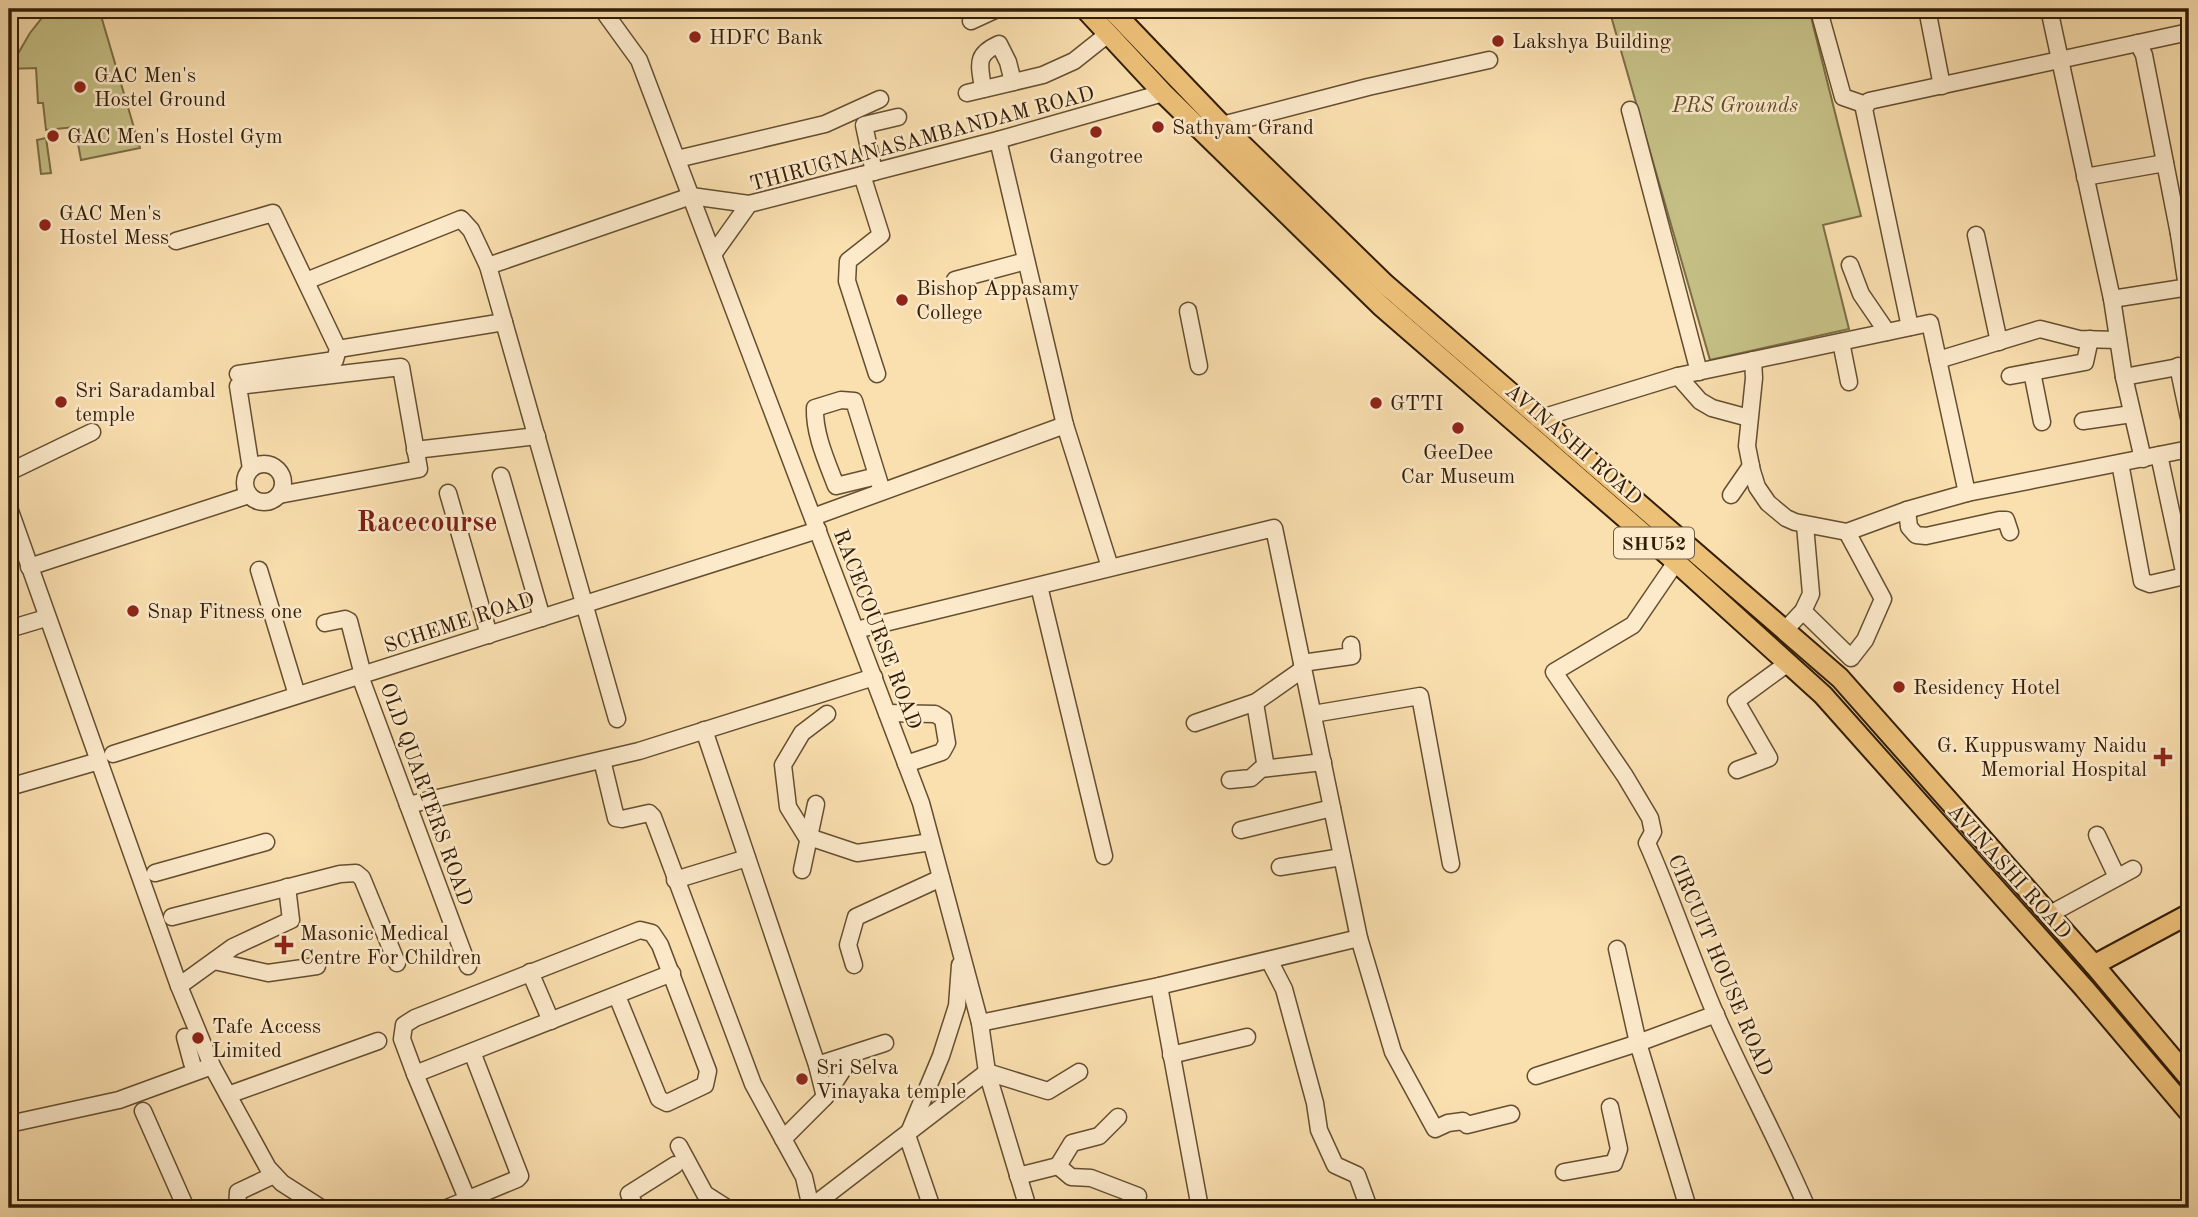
<svg xmlns="http://www.w3.org/2000/svg" width="2198" height="1217" viewBox="0 0 2198 1217" font-family="'Old Standard TT',serif">
	<style>
		.green { fill: #c5c086; stroke: #7c6e46; stroke-width: 2 }
		.lines { fill: none; stroke-linecap: round; stroke-linejoin: round }
		.minor-casing { stroke: #644e30; stroke-width: 19 }
		.major-casing { stroke: #321d06; stroke-width: 23 }
		.minor { stroke: #fceacb; stroke-width: 16 }
		.major { stroke: #edc078; stroke-width: 19 }
		.poi-dot { fill: #8f2418; stroke: #fceacb; stroke-width: 2.5 }
		.labels { text-anchor: middle; stroke-width: 5; stroke-linejoin: round; paint-order: stroke }
		.shield { fill: #fceacb; stroke: #6f5a41; stroke-width: 2 }
		.shield-label { font-size: 19px; font-weight: bold; fill: #321d06 }
		.poi-label { font-size: 21px; fill: #321d06; stroke: #fceacb; text-anchor: start }
		.park-label { font-size: 21px; font-style: italic; fill: #5e4e2c; stroke: #fceacb }
		.street-label { font-size: 21px; fill: #321d06; stroke: #fceacb }
		.district-label { font-size: 28px; font-weight: bold; fill: #7a1f14; stroke: #fceacb }
	</style>
	<rect width="100%" height="100%" fill="#fadfaf"/>
	<filter id="stains"><feTurbulence type="fractalNoise" baseFrequency=".00286" numOctaves="4"/><feColorMatrix values="0 0 0 0 .2 0 0 0 0 .09 0 0 0 0 .02 0 0 0 .5 -.17"/></filter>
	<radialGradient id="worn" r=".72"><stop offset=".6" stop-color="#630" stop-opacity="0"/><stop offset="1" stop-color="#630" stop-opacity=".3"/></radialGradient>
	<g class="green">
		<path d="M49,9H99L140,148L81,160L75,127L46,130L43,103H38L36,68L9,69L30,33Z"/>
		<path d="M1609,9H1809L1861,216L1823,225L1849,329L1710,360Z"/>
		<path d="M46,138L51,173L41,174L37,140Z"/>
	</g>
	<g class="lines">
		<defs>
			<g id="minor">
				<path d="M602,9L639,60L921,803L980,1023L987,1072L1028,1208"/>
				<path d="M1927,9L1942,86"/>
				<path d="M2049,9L2112,299L2124,377L2143,459"/>
				<path d="M1821,18L1843,97L1866,105"/>
				<path d="M971,21L997,9"/>
				<path d="M2138,43L2144,55L2179,234"/>
				<path d="M983,89C980,65 974,55 999,44L1008,62L1013,82"/>
				<path d="M967,93L1043,75L1074,61L1108,34"/>
				<path d="M1630,110L1699,372"/>
				<path d="M1222,125L1368,87L1489,60"/>
				<path d="M998,140L1065,425L1110,567"/>
				<path d="M677,159L825,124L880,99"/>
				<path d="M874,172L864,125L898,117"/>
				<path d="M862,175L881,235L848,261L847,281L877,374"/>
				<path d="M2085,177L2165,163"/>
				<path d="M1976,235L1999,342"/>
				<path d="M176,241L273,213L338,349L335,360L238,374"/>
				<path d="M714,253L749,204L998,140L1163,93"/>
				<path d="M1850,265L1861,294L1887,332"/>
				<path d="M955,280L1026,261"/>
				<path d="M306,281L461,219L471,230L488,266"/>
				<path d="M2187,287L2179,234L2189,233"/>
				<path d="M2112,299L2189,287"/>
				<path d="M1188,311L1199,366"/>
				<path d="M1910,327L1864,109L1869,101L2189,32"/>
				<path d="M1841,342L1849,382"/>
				<path d="M338,349L504,322"/>
				<path d="M1753,360L1754,378L1747,446L1752,471L1757,487L1768,503L1786,518L1795,522L1847,532L1907,510L1967,493"/>
				<path d="M1938,360L2040,329L2079,339L2118,340"/>
				<path d="M2178,366L2189,418"/>
				<path d="M2032,372L2042,422"/>
				<path d="M1678,376L1700,401L1712,408L1749,418"/>
				<path d="M2010,376L2085,362L2090,339"/>
				<path d="M2124,377L2189,365"/>
				<path d="M1538,419L1678,376L1930,323L1967,493L2189,449"/>
				<path d="M2083,421L2132,414"/>
				<path d="M415,450L537,436"/>
				<path d="M2159,455L2185,576"/>
				<path d="M2120,463L2142,581L2150,584L2189,575"/>
				<circle cx="264" cy="483" r="19"/>
				<path d="M251,469L238,386L401,367L419,469L279,495"/>
				<path d="M9,472L92,432"/>
				<path d="M501,476L542,618"/>
				<path d="M877,476L836,486C827,462 814,434 815,408L841,400L854,401L882,491"/>
				<path d="M448,493L489,635"/>
				<path d="M1731,495L1751,466"/>
				<path d="M9,508L179,986L212,1066L268,1168L282,1183L321,1208"/>
				<path d="M1907,510L1909,527L1916,535L1926,536L1999,520H2006L2010,532"/>
				<path d="M813,517L1065,425"/>
				<path d="M1676,562L1633,625L1554,672L1625,776L1650,818L1653,832L1647,843C1672,899 1691,957 1715,1013C1744,1079 1779,1142 1807,1208"/>
				<path d="M29,567L249,495"/>
				<path d="M259,570L297,695"/>
				<path d="M1039,586L1104,856"/>
				<path d="M1803,611L1851,658L1865,640L1883,599L1847,532"/>
				<path d="M325,623L345,619L349,621L363,675"/>
				<path d="M9,629L46,618"/>
				<path d="M856,630L1274,528L1359,938L1393,1052L1435,1129L1448,1123L1463,1121L1467,1125L1511,1114"/>
				<path d="M1785,630L1803,611L1811,594L1805,525"/>
				<path d="M1302,663L1352,656L1351,645"/>
				<path d="M360,676L468,966"/>
				<path d="M1255,703L1266,768"/>
				<path d="M887,713L935,714L943,719L947,743L942,752L906,764"/>
				<path d="M827,714L802,733L783,765L788,807L806,836L857,853L931,842"/>
				<path d="M1313,714L1420,696L1451,864"/>
				<path d="M617,719L488,266L691,196L749,204"/>
				<path d="M1195,723L1256,702L1303,669"/>
				<path d="M704,730L817,1065L825,1097"/>
				<path d="M113,754L818,530"/>
				<path d="M602,760L616,818L622,819L649,813L653,817L753,1084L804,1177L811,1208"/>
				<path d="M1737,770L1769,758L1736,701L1788,663"/>
				<path d="M1230,780L1251,778L1261,769L1323,762"/>
				<path d="M9,787L99,761"/>
				<path d="M408,805L639,751L874,677"/>
				<path d="M1241,830L1332,808"/>
				<path d="M2097,835L2117,877"/>
				<path d="M1280,867L1342,857"/>
				<path d="M802,870L816,804"/>
				<path d="M155,873L266,842"/>
				<path d="M675,880L747,858"/>
				<path d="M2050,914L2133,869"/>
				<path d="M172,917L340,874L356,873L362,878L397,963"/>
				<path d="M1617,949L1638,1043L1716,1014"/>
				<path d="M1269,960L1284,989L1315,1103L1319,1130L1335,1165L1357,1175L1369,1208"/>
				<path d="M214,961L268,973L317,966"/>
				<path d="M854,965L848,945L856,917L941,878"/>
				<path d="M530,972L551,1021"/>
				<path d="M179,986L233,947L291,920L287,887"/>
				<path d="M1159,986L1200,1208"/>
				<path d="M980,1023L1159,986L1359,938"/>
				<path d="M185,1037L192,1063"/>
				<path d="M1171,1055L1247,1037"/>
				<path d="M817,1065L885,1043"/>
				<path d="M987,1072L1048,1091L1079,1072"/>
				<path d="M415,1074L672,973"/>
				<path d="M1536,1076L1638,1043L1688,1208"/>
				<path d="M228,1095L378,1041"/>
				<path d="M143,1111L186,1208"/>
				<path d="M1118,1117L1099,1136L1072,1143L1058,1166L1071,1177L1091,1178L1138,1196"/>
				<path d="M9,1124L119,1100L212,1066"/>
				<path d="M910,1130L941,1056L957,1006L960,965"/>
				<path d="M907,1135L932,1208"/>
				<path d="M783,1139L825,1097L853,1054"/>
				<path d="M679,1146L705,1194L727,1208"/>
				<path d="M1564,1172L1614,1163L1619,1149L1610,1107"/>
				<path d="M1018,1176L1058,1166"/>
				<path d="M468,1201L415,1074L402,1039L404,1025L415,1018L640,930L652,933L660,945L708,1071L705,1085L667,1103L659,1099L617,996"/>
				<path d="M237,1208L238,1192L274,1175"/>
				<path d="M447,1208L517,1179L520,1176L472,1052"/>
				<path d="M636,1208L629,1194L675,1165"/>
				<path d="M810,1208L987,1072"/>
			</g>
			<g id="major">
				<path d="M1085,9L1163,93L1381,306L1676,562L1823,695L2084,988L2189,1112"/>
				<path d="M1111,9L1222,125L1385,284L1840,678L2094,965L2189,1078"/>
				<path d="M2094,965L2189,914"/>
			</g>
		</defs>
		<use href="#minor" class="minor-casing"/>
		<use href="#major" class="major-casing"/>
		<use href="#minor" class="minor"/>
		<use href="#major" class="major"/>
	</g>
	<g class="poi-dot">
		<circle cx="695" cy="37" r="7"/>
		<circle cx="1498" cy="41" r="7"/>
		<circle cx="80" cy="87" r="7"/>
		<circle cx="1158" cy="127" r="7"/>
		<circle cx="1096" cy="132" r="7"/>
		<circle cx="53" cy="136" r="7"/>
		<circle cx="45" cy="225" r="7"/>
		<circle cx="902" cy="300" r="7"/>
		<circle cx="61" cy="402" r="7"/>
		<circle cx="1376" cy="403" r="7"/>
		<circle cx="1458" cy="428" r="7"/>
		<circle cx="133" cy="611" r="7"/>
		<circle cx="1899" cy="687" r="7"/>
		<path d="M2159.5 746.5h7v7h7v7h-7v7h-7v-7h-7v-7h7z"/>
		<path d="M280.5 934.5h7v7h7v7h-7v7h-7v-7h-7v-7h7z"/>
		<circle cx="198" cy="1038" r="7"/>
		<circle cx="802" cy="1079" r="7"/>
	</g>
	<g class="labels">
		<rect class="shield" x="1614" y="527.5" width="80" height="31" rx="5"/>
		<g class="shield-label">
			<text x="1654" y="550">SHU52</text>
		</g>
		<g class="poi-label">
			<text x="709" y="44">HDFC Bank</text>
			<text x="1512" y="48">Lakshya Building</text>
			<text x="94" y="82">GAC Men's<tspan x="94" dy="24">Hostel Ground</tspan></text>
			<text x="1172" y="134">Sathyam Grand</text>
			<text x="67" y="143">GAC Men's Hostel Gym</text>
			<text x="1096" y="163" text-anchor="middle">Gangotree</text>
			<text x="59" y="220">GAC Men's<tspan x="59" dy="24">Hostel Mess</tspan></text>
			<text x="916" y="295">Bishop Appasamy<tspan x="916" dy="24">College</tspan></text>
			<text x="75" y="397">Sri Saradambal<tspan x="75" dy="24">temple</tspan></text>
			<text x="1390" y="410">GTTI</text>
			<text x="1458" y="459" text-anchor="middle">GeeDee<tspan x="1458" dy="24">Car Museum</tspan></text>
			<text x="147" y="618">Snap Fitness one</text>
			<text x="1913" y="694">Residency Hotel</text>
			<text x="2147" y="752" text-anchor="end">G. Kuppuswamy Naidu<tspan x="2147" dy="24">Memorial Hospital</tspan></text>
			<text x="300" y="940">Masonic Medical<tspan x="300" dy="24">Centre For Children</tspan></text>
			<text x="212" y="1033">Tafe Access<tspan x="212" dy="24">Limited</tspan></text>
			<text x="816" y="1074">Sri Selva<tspan x="816" dy="24">Vinayaka temple</tspan></text>
		</g>
		<g class="park-label">
			<text x="1735" y="112">PRS Grounds</text>
		</g>
		<g class="street-label">
			<text transform="translate(922 138) rotate(-15)" y="7">THIRUGNANASAMBANDAM ROAD</text>
			<text transform="translate(1574 444) rotate(41)" y="7">AVINASHI ROAD</text>
			<text transform="translate(459 622) rotate(-18)" y="7">SCHEME ROAD</text>
			<text transform="translate(878 629) rotate(69)" y="7">RACECOURSE ROAD</text>
			<text transform="translate(427 794) rotate(70)" y="7">OLD QUARTERS ROAD</text>
			<text transform="translate(2010 871) rotate(48)" y="7">AVINASHI ROAD</text>
			<text transform="translate(1721 965) rotate(67)" y="7">CIRCUIT HOUSE ROAD</text>
		</g>
		<g class="district-label">
			<text x="427" y="531">Racecourse</text>
		</g>
	</g>
	<rect width="2198" height="1217" fill="none" stroke="#fadfaf" stroke-width="35"/>
	<rect x="10" y="10" width="2177" height="1196" fill="none" stroke="#321d06" stroke-width="3.5"/>
	<rect x="18" y="18" width="2163" height="1182" fill="none" stroke="#321d06" stroke-width="2"/>
	<rect width="100%" height="100%" filter="url(#stains)"/>
	<rect width="100%" height="100%" fill="url(#worn)"/>
</svg>
